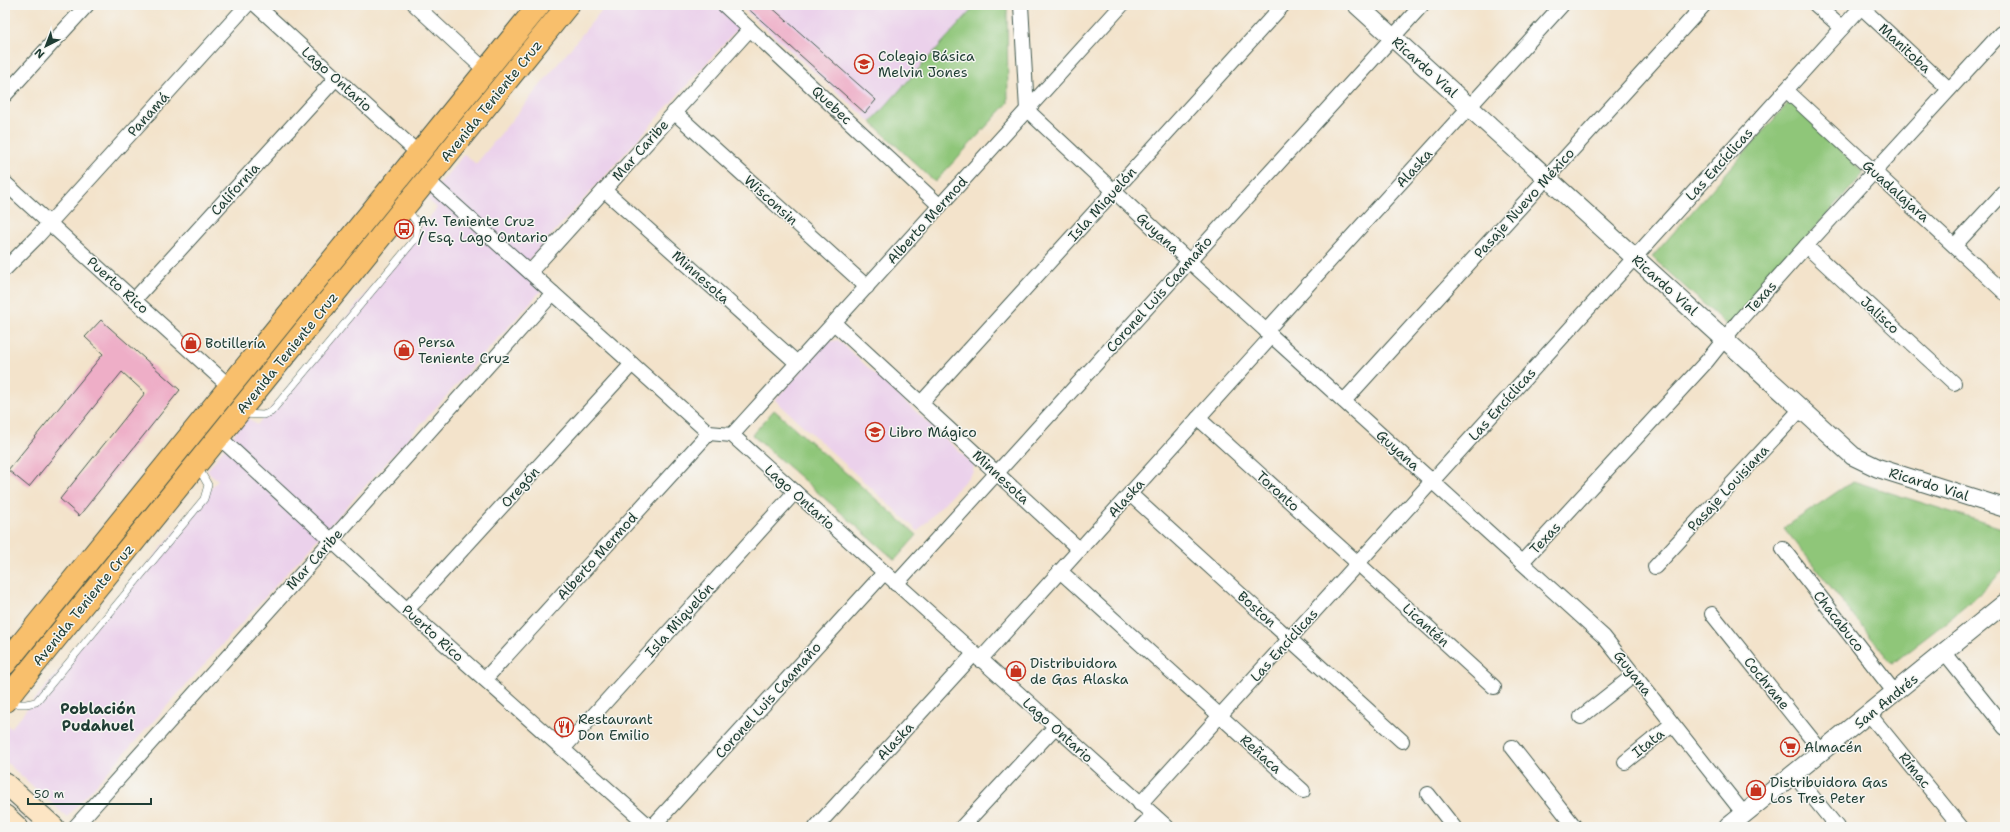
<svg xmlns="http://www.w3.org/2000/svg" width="2010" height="832" viewBox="0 0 2010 832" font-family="'Shantell Sans',sans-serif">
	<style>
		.built { fill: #ebd1eb }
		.green { fill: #8fc679; stroke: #578256 }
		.building { fill: #eeaec7 }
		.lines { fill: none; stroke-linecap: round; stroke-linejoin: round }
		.service-casing { stroke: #3f564b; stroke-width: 8 }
		.minor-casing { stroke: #3f564b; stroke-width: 16 }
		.tertiary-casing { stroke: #3f564b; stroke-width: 20 }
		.secondary-casing { stroke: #3f564b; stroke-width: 22 }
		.primary-casing { stroke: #3f564b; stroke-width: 24 }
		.service { stroke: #fff; stroke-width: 7 }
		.minor { stroke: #fff; stroke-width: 14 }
		.tertiary { stroke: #fff; stroke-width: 18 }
		.secondary { stroke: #fce5c4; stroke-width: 20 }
		.primary { stroke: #f8bf6c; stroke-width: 22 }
		.labels { text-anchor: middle; stroke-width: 3; stroke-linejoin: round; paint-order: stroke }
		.street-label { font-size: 14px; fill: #1f3d34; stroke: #f6f6f2 }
		.poi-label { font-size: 14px; fill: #1f3d34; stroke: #f6f6f2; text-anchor: start }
		.neighbourhood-label { font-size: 15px; font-weight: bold; fill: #1f3d34; stroke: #f6f6f2 }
	</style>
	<rect width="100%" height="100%" fill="#f6f6f2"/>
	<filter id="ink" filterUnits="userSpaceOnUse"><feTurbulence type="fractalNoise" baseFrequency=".025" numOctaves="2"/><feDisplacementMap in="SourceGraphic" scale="8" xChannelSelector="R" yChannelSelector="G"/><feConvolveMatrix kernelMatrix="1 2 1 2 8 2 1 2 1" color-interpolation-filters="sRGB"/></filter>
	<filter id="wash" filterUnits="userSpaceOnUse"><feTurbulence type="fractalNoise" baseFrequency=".012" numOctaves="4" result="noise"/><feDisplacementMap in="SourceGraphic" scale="16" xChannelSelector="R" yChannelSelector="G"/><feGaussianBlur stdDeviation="0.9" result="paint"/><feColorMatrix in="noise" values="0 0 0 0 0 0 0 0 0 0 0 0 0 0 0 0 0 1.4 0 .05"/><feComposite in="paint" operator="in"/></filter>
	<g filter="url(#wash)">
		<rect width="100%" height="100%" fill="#f3e3cb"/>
		<g class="built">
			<path d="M606,5H720L741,25L527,262L549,282L67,817L5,761V724L11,728L218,480L207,471L247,417L257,425L437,208L427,199L464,154L476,164Z"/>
			<path d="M739,5H976L871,122Z"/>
			<path d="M838,340L974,465L973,472L918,531L775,400L827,342Z"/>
		</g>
		<g class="green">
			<path d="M976,5H1007L1008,103L935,182L871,122Z"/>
			<path d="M1790,101L1864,173L1728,326L1652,257Z"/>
			<path d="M774,410L917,535L895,560L752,435Z"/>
			<path d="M1853,481L2005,529V568C1972,605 1931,633 1892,664L1784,528Z"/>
		</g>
		<g id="blocks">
			<g class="building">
				<path d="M744,5H769L876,100L865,113Z"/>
				<path d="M101,320L180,390L79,516L60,499L145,393L122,372L29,487L8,470L103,354L85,337Z"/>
			</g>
		</g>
	</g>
	<g filter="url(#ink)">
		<use href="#blocks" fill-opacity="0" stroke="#3f564b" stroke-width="1"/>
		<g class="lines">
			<defs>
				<g id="service">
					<path d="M243,414L263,415L271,412L416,238L417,223L407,209"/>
					<path d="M7,704H26L36,702L204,499L208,485L198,467"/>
				</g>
				<g id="minor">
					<path d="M256,5L419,154"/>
					<path d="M415,5L486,71"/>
					<path d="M724,5L940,206"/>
					<path d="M1021,5L1027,110L1189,261L1604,637L1744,814"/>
					<path d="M1816,5L1842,28"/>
					<path d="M1861,7L1949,89"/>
					<path d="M1786,90L2005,293"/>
					<path d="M5,95L87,5"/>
					<path d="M674,112L867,287"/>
					<path d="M427,180L709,433L732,435L1167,827"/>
					<path d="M5,183L230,387"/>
					<path d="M604,190L797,363"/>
					<path d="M1955,245L2005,191"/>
					<path d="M1806,246L1954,383"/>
					<path d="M5,269L36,238L247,5"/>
					<path d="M530,272L750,29"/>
					<path d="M134,300L336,78"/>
					<path d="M834,323L1080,550"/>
					<path d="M1266,331L1562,5"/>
					<path d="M1344,401L1704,5"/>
					<path d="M921,403L1283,5"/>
					<path d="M1198,418L1494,687"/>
					<path d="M732,435L1122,5"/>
					<path d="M219,437L407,610L650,827"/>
					<path d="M1130,494L1402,741"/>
					<path d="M1783,549L1895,693"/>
					<path d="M1522,562L1707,361L1738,322L1806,246L2001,33"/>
					<path d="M1655,567L1801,409"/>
					<path d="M1060,571L1303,791"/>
					<path d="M896,584L1422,5"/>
					<path d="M407,610L632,364"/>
					<path d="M1712,614L1822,752"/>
					<path d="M1945,653L2005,728"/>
					<path d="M980,660L1272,336"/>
					<path d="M485,679L709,433"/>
					<path d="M1869,714L1961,827"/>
					<path d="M1581,717L1634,675"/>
					<path d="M1512,747L1575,827"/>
					<path d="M563,749L795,492"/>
					<path d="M1625,762L1672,724"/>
					<path d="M1794,774L1837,827"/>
					<path d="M1428,794L1454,827"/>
					<path d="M1140,804L1863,5"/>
					<path d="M75,827L553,293"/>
					<path d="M652,827L884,573"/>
					<path d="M816,827L974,654"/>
					<path d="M962,827L1055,727"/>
					<path d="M1141,827L1153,815"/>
				</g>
				<g id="tertiary">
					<path d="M1357,5L1853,456L1878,468L2005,508"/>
					<path d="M1728,827L2005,603"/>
				</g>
				<g id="secondary">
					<path d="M5,783L54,827"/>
					<path d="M5,815L18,827"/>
				</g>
				<g id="primary">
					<path d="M5,664L539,5"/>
					<path d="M5,701L568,5"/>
				</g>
			</defs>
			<use href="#service" class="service-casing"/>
			<use href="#minor" class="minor-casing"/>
			<use href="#tertiary" class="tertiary-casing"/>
			<use href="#secondary" class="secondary-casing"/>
			<use href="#primary" class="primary-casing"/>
			<use href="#service" class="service"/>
			<use href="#minor" class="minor"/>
			<use href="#tertiary" class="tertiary"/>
			<use href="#secondary" class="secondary"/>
			<use href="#primary" class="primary"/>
		</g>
	</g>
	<defs>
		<symbol id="school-ring" viewBox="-11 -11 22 22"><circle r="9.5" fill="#f6f6f2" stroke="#c8321e" stroke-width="1.5"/><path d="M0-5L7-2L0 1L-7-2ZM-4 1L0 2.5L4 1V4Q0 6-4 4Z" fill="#c8321e"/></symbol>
		<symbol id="bus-ring" viewBox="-11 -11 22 22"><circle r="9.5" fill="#f6f6f2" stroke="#c8321e" stroke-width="1.5"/><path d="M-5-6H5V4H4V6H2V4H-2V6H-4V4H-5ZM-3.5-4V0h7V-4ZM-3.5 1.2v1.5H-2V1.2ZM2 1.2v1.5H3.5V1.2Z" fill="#c8321e"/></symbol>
		<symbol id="shop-ring" viewBox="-11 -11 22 22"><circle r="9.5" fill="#f6f6f2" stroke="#c8321e" stroke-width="1.5"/><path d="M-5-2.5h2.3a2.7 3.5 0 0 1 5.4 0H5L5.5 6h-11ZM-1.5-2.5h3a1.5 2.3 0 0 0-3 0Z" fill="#c8321e"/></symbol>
		<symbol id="restaurant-ring" viewBox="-11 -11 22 22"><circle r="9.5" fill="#f6f6f2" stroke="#c8321e" stroke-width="1.5"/><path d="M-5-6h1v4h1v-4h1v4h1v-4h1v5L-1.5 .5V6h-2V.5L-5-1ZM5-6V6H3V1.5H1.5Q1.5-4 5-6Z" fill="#c8321e"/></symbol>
		<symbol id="supermarket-ring" viewBox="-11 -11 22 22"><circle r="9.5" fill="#f6f6f2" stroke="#c8321e" stroke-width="1.5"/><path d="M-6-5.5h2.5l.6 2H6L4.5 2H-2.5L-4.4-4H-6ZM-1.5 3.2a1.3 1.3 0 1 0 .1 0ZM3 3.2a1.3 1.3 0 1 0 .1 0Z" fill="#c8321e"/></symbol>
	</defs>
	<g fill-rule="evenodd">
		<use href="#school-ring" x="853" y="53" width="22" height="22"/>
		<use href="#bus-ring" x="393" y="218" width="22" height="22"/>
		<use href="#shop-ring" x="180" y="332" width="22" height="22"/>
		<use href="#shop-ring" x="393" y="339" width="22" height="22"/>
		<use href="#school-ring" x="864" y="421" width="22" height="22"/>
		<use href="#shop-ring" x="1005" y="660" width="22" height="22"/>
		<use href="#restaurant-ring" x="553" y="716" width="22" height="22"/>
		<use href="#supermarket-ring" x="1779" y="736" width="22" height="22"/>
		<use href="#shop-ring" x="1745" y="779" width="22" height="22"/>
	</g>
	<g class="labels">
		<g class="street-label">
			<text transform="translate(1905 48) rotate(43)" y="5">Manitoba</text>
			<text transform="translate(1425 67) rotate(42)" y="5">Ricardo Vial</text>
			<text transform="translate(337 79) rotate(42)" y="5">Lago Ontario</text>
			<text transform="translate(491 101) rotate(-51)" y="5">Avenida Teniente Cruz</text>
			<text transform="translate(832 105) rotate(43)" y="5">Quebec</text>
			<text transform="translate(148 114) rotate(-48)" y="5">Panamá</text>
			<text transform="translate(640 150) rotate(-48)" y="5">Mar Caribe</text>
			<text transform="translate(1719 164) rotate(-48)" y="5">Las Encíclicas</text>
			<text transform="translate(1414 168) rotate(-48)" y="5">Alaska</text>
			<text transform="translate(235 189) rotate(-48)" y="5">California</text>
			<text transform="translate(1896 191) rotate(42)" y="5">Guadalajara</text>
			<text transform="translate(771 200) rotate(42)" y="5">Wisconsin</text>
			<text transform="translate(1524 203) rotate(-48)" y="5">Pasaje Nuevo México</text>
			<text transform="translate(1102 204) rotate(-48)" y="5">Isla Miquelón</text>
			<text transform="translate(927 220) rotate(-48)" y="5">Alberto Mermod</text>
			<text transform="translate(1158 233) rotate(43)" y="5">Guyana</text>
			<text transform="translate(701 277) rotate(42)" y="5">Minnesota</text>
			<text transform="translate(118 285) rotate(42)" y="5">Puerto Rico</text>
			<text transform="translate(1665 285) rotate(42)" y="5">Ricardo Vial</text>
			<text transform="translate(1159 294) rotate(-48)" y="5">Coronel Luis Caamaño</text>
			<text transform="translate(1761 297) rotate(-48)" y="5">Texas</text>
			<text transform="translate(1880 315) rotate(43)" y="5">Jalisco</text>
			<text transform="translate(287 353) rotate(-51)" y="5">Avenida Teniente Cruz</text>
			<text transform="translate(1502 404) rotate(-48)" y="5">Las Encíclicas</text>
			<text transform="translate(1398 450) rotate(42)" y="5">Guyana</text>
			<text transform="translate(1001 477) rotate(43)" y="5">Minnesota</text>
			<text transform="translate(1929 484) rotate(17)" y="5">Ricardo Vial</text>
			<text transform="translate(520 487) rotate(-48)" y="5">Oregón</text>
			<text transform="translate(1728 488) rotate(-47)" y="5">Pasaje Louisiana</text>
			<text transform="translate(1278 491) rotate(42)" y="5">Toronto</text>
			<text transform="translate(800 497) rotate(42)" y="5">Lago Ontario</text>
			<text transform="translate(1126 498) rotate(-48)" y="5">Alaska</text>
			<text transform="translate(1545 538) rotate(-47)" y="5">Texas</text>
			<text transform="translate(597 556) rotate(-48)" y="5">Alberto Mermod</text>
			<text transform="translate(314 559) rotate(-48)" y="5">Mar Caribe</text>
			<text transform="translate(83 605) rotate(-51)" y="5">Avenida Teniente Cruz</text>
			<text transform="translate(1257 609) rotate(42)" y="5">Boston</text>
			<text transform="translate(679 620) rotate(-48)" y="5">Isla Miquelón</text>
			<text transform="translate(1839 621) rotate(52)" y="5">Chacabuco</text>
			<text transform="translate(1426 625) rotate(42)" y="5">Licantén</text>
			<text transform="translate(433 633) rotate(42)" y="5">Puerto Rico</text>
			<text transform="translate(1284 645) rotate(-48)" y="5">Las Encíclicas</text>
			<text transform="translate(1633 673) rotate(52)" y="5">Guyana</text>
			<text transform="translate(1767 683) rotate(51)" y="5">Cochrane</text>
			<text transform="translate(768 700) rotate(-48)" y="5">Coronel Luis Caamaño</text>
			<text transform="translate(1886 701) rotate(-39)" y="5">San Andrés</text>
			<text transform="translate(1058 730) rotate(42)" y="5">Lago Ontario</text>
			<text transform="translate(895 741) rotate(-47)" y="5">Alaska</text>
			<text transform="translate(1648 743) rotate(-39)" y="5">Itata</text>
			<text transform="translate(1261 754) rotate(42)" y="5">Reñaca</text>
			<text transform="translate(1915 770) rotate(51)" y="5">Rímac</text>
		</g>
		<g class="poi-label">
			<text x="878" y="61">Colegio Básica<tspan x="878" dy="16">Melvin Jones</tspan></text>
			<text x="418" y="226">Av. Teniente Cruz<tspan x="418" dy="16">/ Esq. Lago Ontario</tspan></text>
			<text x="418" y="347">Persa<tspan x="418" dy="16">Teniente Cruz</tspan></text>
			<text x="205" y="348">Botillería</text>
			<text x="889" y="437">Libro Mágico</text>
			<text x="1030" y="668">Distribuidora<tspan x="1030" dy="16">de Gas Alaska</tspan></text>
			<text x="578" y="724">Restaurant<tspan x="578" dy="16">Don Emilio</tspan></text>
			<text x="1804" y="752">Almacén</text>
			<text x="1770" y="787">Distribuidora Gas<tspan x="1770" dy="16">Los Tres Peter</tspan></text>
		</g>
		<g class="neighbourhood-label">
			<text x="98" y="714">Población<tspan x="98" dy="17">Pudahuel</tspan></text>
		</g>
	</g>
	<rect width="2010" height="832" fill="none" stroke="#f6f6f2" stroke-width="20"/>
	<g transform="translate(46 46) rotate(222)" stroke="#f6f6f2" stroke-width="3" paint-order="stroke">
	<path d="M0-3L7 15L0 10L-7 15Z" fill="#1f3d34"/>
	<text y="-6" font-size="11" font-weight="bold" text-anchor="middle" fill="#1f3d34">N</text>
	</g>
	<path d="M28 798v6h123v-6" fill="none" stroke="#1f3d34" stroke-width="2"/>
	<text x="34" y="798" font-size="12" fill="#1f3d34" stroke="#f6f6f2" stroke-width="3" paint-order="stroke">50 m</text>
</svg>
